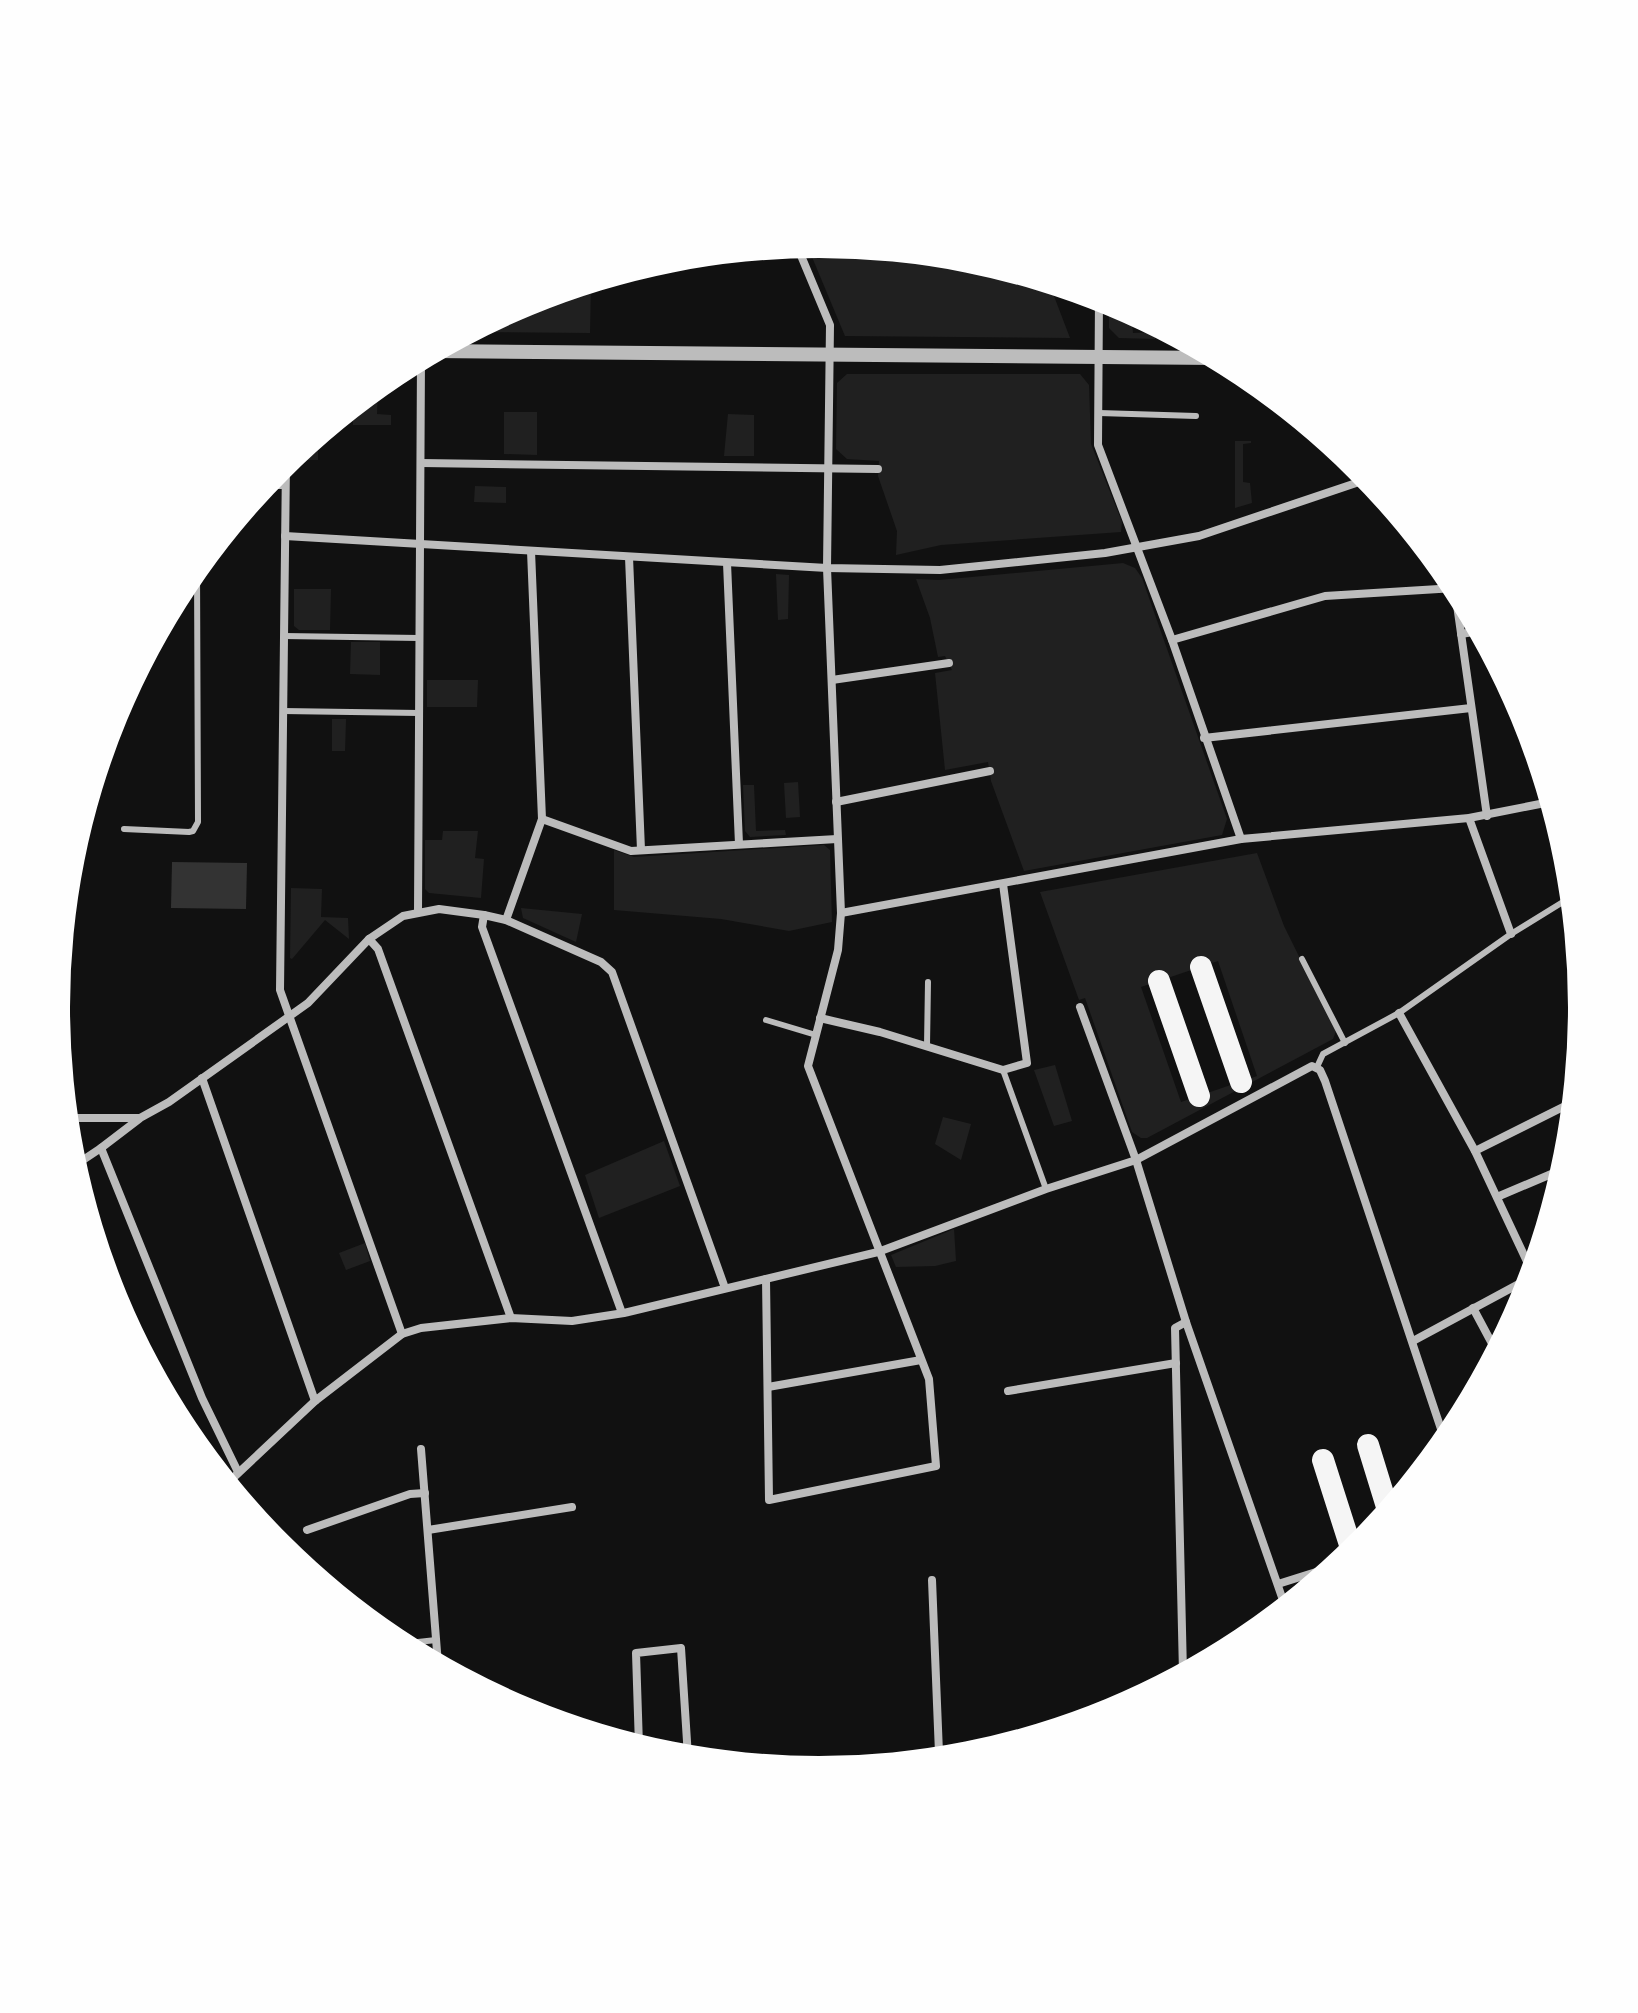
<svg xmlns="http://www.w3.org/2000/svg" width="1638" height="2013" viewBox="0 0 1638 2013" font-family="'Noto Sans',sans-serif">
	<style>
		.green { fill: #202020; fill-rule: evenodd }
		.water { fill: #333 }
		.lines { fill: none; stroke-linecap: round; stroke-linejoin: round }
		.service { stroke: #bcbcbc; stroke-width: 6 }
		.minor { stroke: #bcbcbc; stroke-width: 8 }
		.tertiary { stroke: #bcbcbc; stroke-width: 14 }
		.motorway { stroke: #f5f5f5; stroke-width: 22 }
	</style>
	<rect width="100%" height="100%" fill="#111"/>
	<g class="green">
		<path d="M819,244L968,258L1049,283L1070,338L845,336L807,245Z"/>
		<path d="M591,282L590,333L470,332L527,301Z"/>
		<path d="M1109,301L1131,312L1133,333L1155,332V339L1119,338L1109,328Z"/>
		<path d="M847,374H1080L1089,385L1091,444L1122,522L1121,532L941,545L896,555L897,531L878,476L879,461L847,459L836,449L837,383Z"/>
		<path d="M378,387L377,414L391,415V425H353V407Z"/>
		<path d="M504,412H537V455L504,454Z"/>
		<path d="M728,414L754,415V456H724Z"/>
		<path d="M318,435V460H299V451Z"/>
		<path d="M1235,441H1251V443L1243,444V482L1250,483L1252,503L1235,508Z"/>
		<path d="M475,486L506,487V503L474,502Z"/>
		<path d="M1123,563L1135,568L1142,578L1227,819L1222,835L1024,871L991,781L988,762L945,770L935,673L952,670L945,656L938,657L930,618L916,579L939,580Z"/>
		<path d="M776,574L789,575L788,619L778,620Z"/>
		<path d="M294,589H331L330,630H299L294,626Z"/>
		<path d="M351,642H380V675L350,674Z"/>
		<path d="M427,680H478L477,707H427Z"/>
		<path d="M332,719H346L345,751H332Z"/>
		<path d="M798,782L800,817L786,818L784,783Z"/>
		<path d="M743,785H754L756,831L785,830L786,835L750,837L745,831Z"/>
		<path d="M443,831H478L475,858L484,859L481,898L429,893L425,889V840H442Z"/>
		<path d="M824,845L830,850L832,922L789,931L721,919L614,910V850L634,857Z"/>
		<path d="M1257,853L1284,926L1336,1031L1333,1039L1147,1138H1141L1132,1132L1085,998L1079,1000L1040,892ZM1218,961L1257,1076L1181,1102L1141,987Z"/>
		<path d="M291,888L322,889L321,917L348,918L349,939L325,920L292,959L290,958Z"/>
		<path d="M521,908L582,914L576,942L523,918Z"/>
		<path d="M1055,1065L1072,1121L1054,1126L1034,1070Z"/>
		<path d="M943,1117L971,1124L961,1160L935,1144Z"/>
		<path d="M664,1141L680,1186L599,1218L585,1175Z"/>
		<path d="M954,1229L956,1261L935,1266L896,1267L891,1255Z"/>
		<path d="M365,1243L370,1261L346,1270L339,1253Z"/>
	</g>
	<path class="water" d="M172,862L247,863L246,909L171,908Z"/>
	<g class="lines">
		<g class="service">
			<path d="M1099,413L1196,416"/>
			<path d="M284,636L419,638"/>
			<path d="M283,711L419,713"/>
			<path d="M124,829L189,832L193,831L198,822L197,567"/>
			<path d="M1302,959L1345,1043"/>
			<path d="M766,1020L816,1035"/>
			<path d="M927,1046L928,982"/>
			<path d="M1317,1067L1323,1054L1399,1013L1511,934L1571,897"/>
			<path d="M1003,1070L1046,1189"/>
			<path d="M400,1644L436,1640"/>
		</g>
		<g class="minor">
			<path d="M1099,298L1098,445L1172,640L1241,839"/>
			<path d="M286,462L280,990L402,1334"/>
			<path d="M421,463L878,469"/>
			<path d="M264,485H285"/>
			<path d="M285,536L827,568L940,570L1105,553L1199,536L1368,479"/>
			<path d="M629,557L641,850"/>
			<path d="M727,563L739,844"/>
			<path d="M1454,584L1487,816"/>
			<path d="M1461,634L1479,631"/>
			<path d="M1172,640L1325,596L1455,588"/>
			<path d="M832,680L949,663"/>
			<path d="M1204,738L1471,708"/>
			<path d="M836,802L990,771"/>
			<path d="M1469,818L1511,934"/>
			<path d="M542,819L631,851L837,839"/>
			<path d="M418,912L421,358"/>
			<path d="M841,913L1241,839L1469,818L1550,802"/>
			<path d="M484,915L482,927L622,1313"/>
			<path d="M506,920L542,819L531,551"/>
			<path d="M369,939L378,949L511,1318"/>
			<path d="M1080,1007L1136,1160L1186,1322L1285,1606"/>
			<path d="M1399,1013L1475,1151L1532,1272"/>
			<path d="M820,1018L880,1032L1003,1070L1027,1063L1003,884"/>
			<path d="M202,1078L315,1401"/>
			<path d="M67,1118H140L169,1102L308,1003L369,939L403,916L439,909L484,915L506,920L601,962L612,972L725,1288"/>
			<path d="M139,1119L101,1148L202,1398L238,1472"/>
			<path d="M1475,1151L1573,1102"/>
			<path d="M74,1166L101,1148"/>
			<path d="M1497,1197L1563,1169"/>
			<path d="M766,1279L769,1500L936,1466L929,1379L808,1066L838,950L841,913L827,568L830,325L797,246"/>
			<path d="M1473,1308L1496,1351"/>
			<path d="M1413,1341L1530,1278"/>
			<path d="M768,1387L921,1360"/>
			<path d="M1008,1391L1176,1363"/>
			<path d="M421,1449L438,1664"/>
			<path d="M226,1481L233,1478L315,1401L402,1334L421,1328L511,1318L572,1321L624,1313L878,1252L1046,1189L1136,1160L1312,1066L1320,1070L1325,1081L1445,1441"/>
			<path d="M307,1530L410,1494L425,1493"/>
			<path d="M428,1530L572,1507"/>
			<path d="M932,1580L939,1753"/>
			<path d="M1278,1584L1335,1566"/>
			<path d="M1183,1673L1175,1328L1186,1322"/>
			<path d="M639,1746L636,1653L681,1648L688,1757"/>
			<path d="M814,1769L1004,1744"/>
		</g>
		<path class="tertiary" d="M434,351L1216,358"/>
		<g class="motorway">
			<path d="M1201,967L1241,1082"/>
			<path d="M1159,981L1199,1096"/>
			<path d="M1368,1445L1388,1510"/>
			<path d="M1323,1460L1352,1551"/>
		</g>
	</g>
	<path d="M0 0H1638V2013H0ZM70 1007a749 749 0 1 1 1498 0a749 749 0 1 1-1498 0Z" fill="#fefefe" fill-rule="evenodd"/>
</svg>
